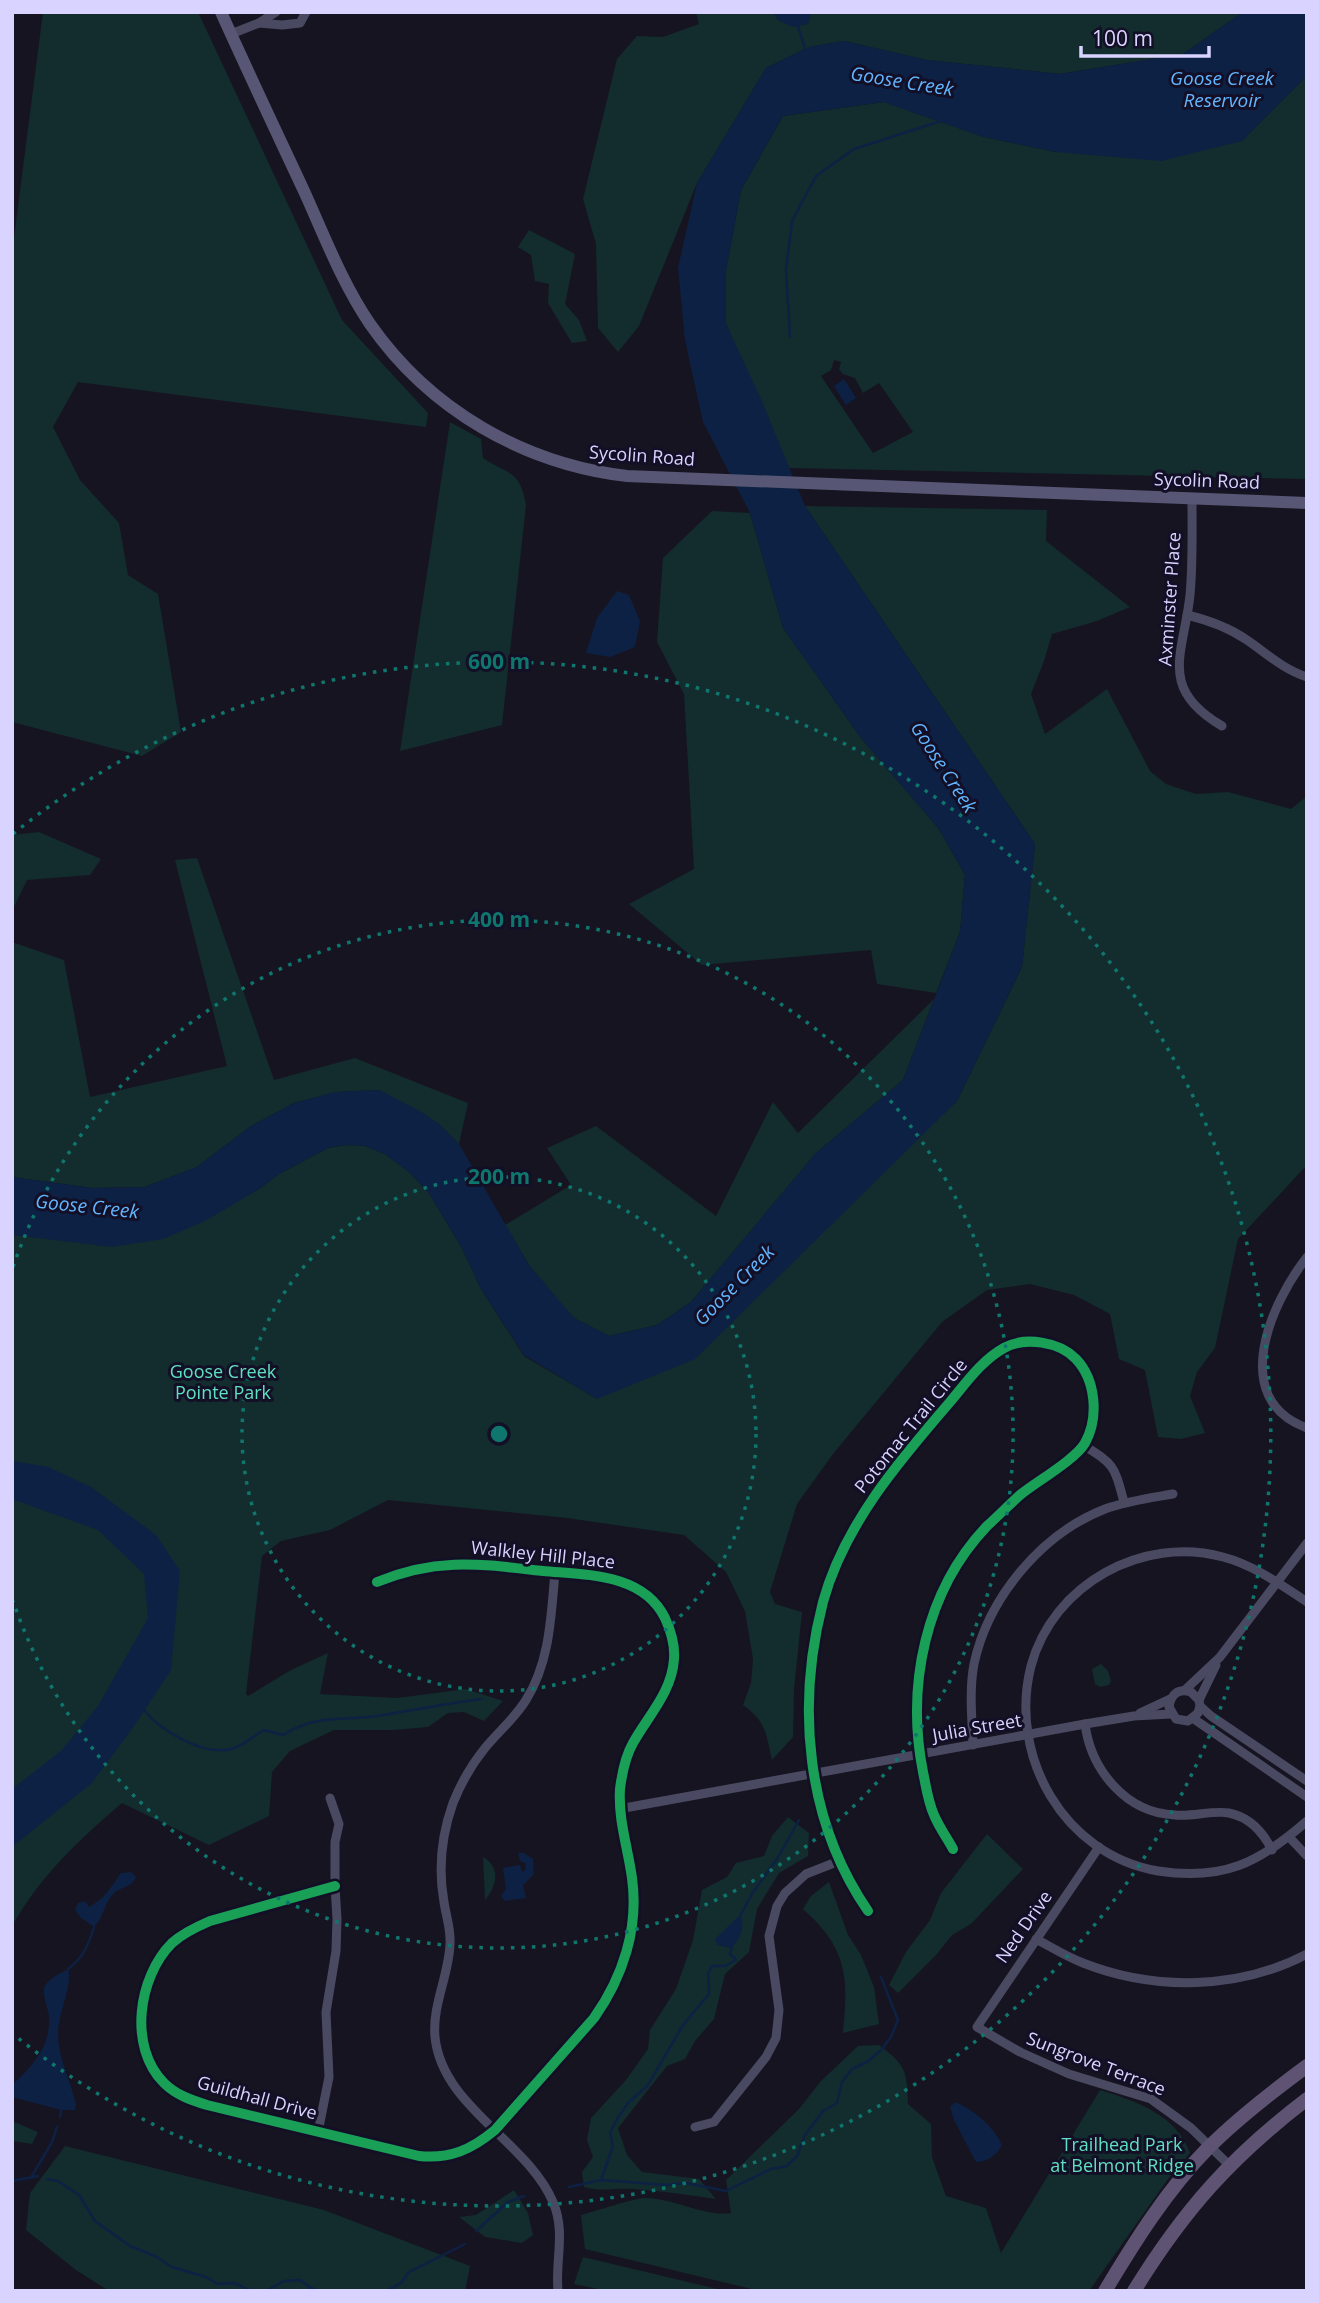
<svg xmlns="http://www.w3.org/2000/svg" width="1319" height="2303" viewBox="0 0 1319 2303" font-family="'Open Sans',sans-serif">
	<style>
		.green { fill: #132c2d; fill-rule: evenodd }
		.water { fill: #0d2144 }
		.lines { fill: none; stroke-linecap: round; stroke-linejoin: round }
		.stream { stroke: #0d2144; stroke-width: 2.5 }
		.street { stroke: #4a4962; stroke-width: 9 }
		.secondary { stroke: #575674; stroke-width: 12 }
		.primary { stroke: #5e5373; stroke-width: 14 }
		.cycleway-casing { stroke: #130f26; stroke-width: 15 }
		.cycleway { stroke: #1a9f57; stroke-width: 10 }
		.ring { fill: none; stroke: #0f766e; stroke-width: 3.5; stroke-dasharray: 3.5 7 }
		.labels { text-anchor: middle; stroke-width: 6; stroke-linejoin: round; paint-order: stroke }
		.street-label { font-size: 18px; fill: #d9d4ff; stroke: #130f26 }
		.park-label { font-size: 18px; fill: #5fe0c0; stroke: #130f26 }
		.water-label { font-size: 19px; font-style: italic; fill: #62b6ff; stroke: #130f26 }
		.centre { fill: #0f766e; stroke: #130f26; stroke-width: 3.5 }
		.ring-label { font-size: 21px; text-anchor: middle; font-weight: bold; fill: #0f766e; stroke: #130f26; stroke-width: 6; stroke-linejoin: round; paint-order: stroke }
	</style>
	<rect width="100%" height="100%" fill="#161421"/>
	<g class="green">
		<path d="M43,12H198L342,320L428,413L426,427L78,382L53,427L80,480L119,523L128,575L158,594L181,732L142,756L12,722V253Z"/>
		<path d="M696,12H774L778,20L808,24L811,12H1243L1183,54L1060,74L927,60L844,41L809,47L766,68L697,183L639,326L618,352L598,328L596,244L583,199L617,59L637,36L663,37L699,24Z"/>
		<path d="M1307,76V479L789,468L726,324V270L741,190L783,116L884,102L984,137L1056,152L1242,141ZM834,360L841,362L839,369L843,374L855,378L863,393L879,383L913,432L873,453L821,376L831,370Z"/>
		<path d="M529,230L575,254L565,304L579,320L587,341L572,343L548,303L549,284L535,281L531,255L518,247Z"/>
		<path d="M450,422L481,439L483,458C508,475 520,469 526,505L502,725L400,751Z"/>
		<path d="M805,506L1047,510L1046,541L1130,607L1097,621L1052,634L1044,661L1031,694L1045,734L1107,689L1150,771L1166,784L1196,794L1228,792L1291,809L1307,796V1165L1238,1239L1215,1348L1197,1372L1190,1396L1205,1433L1181,1439L1158,1437L1145,1370L1119,1359L1110,1314L1074,1295L1030,1284L987,1290L942,1322L833,1454L797,1504L770,1592L775,1604L802,1612L794,1689L793,1737L772,1760C766,1734 766,1721 743,1705L751,1683L753,1659L745,1611L726,1572L684,1535L567,1518L388,1500L330,1530L281,1541L262,1556L246,1694L248,1696L291,1670L328,1653L320,1694L397,1698L466,1689L503,1701L484,1721L464,1712L448,1713L428,1727L394,1730H334L290,1751L272,1772L269,1816L209,1845L122,1803C78,1841 41,1875 12,1926V1231L185,1229L259,1189L279,1174L328,1148L345,1145L365,1146L385,1154L409,1172L429,1193L463,1250L481,1289L524,1356L597,1399L957,1101L1022,967L1035,844Z"/>
		<path d="M712,511L750,513L783,628L861,738L939,829L965,875L960,932L936,993L877,984L871,950L702,965L629,904L694,869L684,694L657,642L663,558Z"/>
		<path d="M39,832L101,859L90,875L27,880L12,911V835Z"/>
		<path d="M197,858L274,1080L355,1058L468,1103L459,1144L439,1124L379,1090L336,1092L294,1103L251,1126L197,1167L145,1187L92,1188L12,1177V942L64,960L90,1097L227,1066L175,860Z"/>
		<path d="M934,999L903,1080L816,1153L691,1302L657,1325L609,1336L574,1318L559,1302L529,1265L505,1225L571,1185L547,1148L596,1126L716,1216L773,1102L798,1133Z"/>
		<path d="M1101,1664L1108,1671L1111,1681L1109,1685L1100,1687L1095,1684L1092,1669Z"/>
		<path d="M788,1817L809,1833L808,1856L779,1873L757,1909L749,1952L725,1974L714,2019L695,2041L685,2059L667,2066L618,2128L627,2155L642,2172L699,2179L716,2199C689,2195 661,2191 633,2189C616,2188 600,2192 584,2187L582,2172L593,2157L587,2140L591,2118L626,2080L648,2049L650,2030L676,1989L693,1940L702,1890L727,1877L736,1863L764,1856L772,1836Z"/>
		<path d="M987,1834L1023,1869L971,1924L952,1935L937,1954L898,1993L889,1985L906,1952L930,1920L941,1893Z"/>
		<path d="M483,1857C501,1867 497,1886 485,1900Z"/>
		<path d="M829,1882L848,1935L861,1955L874,1987L879,2024L843,2033C849,1977 847,1948 803,1909L811,1896Z"/>
		<path d="M879,2045C906,2065 907,2071 908,2104L931,2124L932,2157L946,2196L986,2208L1001,2253L1100,2090C1136,2101 1177,2115 1190,2153L1168,2179L1089,2291H760L585,2249L581,2215C596,2211 631,2199 645,2198C674,2198 704,2217 731,2213L726,2180L799,2109L821,2081L858,2046Z"/>
		<path d="M12,2121L38,2132L32,2144L12,2141Z"/>
		<path d="M65,2146L324,2210L470,2266L465,2291H109L76,2270L26,2230L30,2193Z"/>
		<path d="M514,2190L528,2213L533,2235L522,2243L485,2237L459,2217L476,2215Z"/>
		<path d="M583,2257L726,2291H607L574,2284Z"/>
	</g>
	<g class="water">
		<path d="M774,12H811L808,24L793,27L778,20Z"/>
		<path d="M1243,12H1307V76L1242,141L1161,161L1056,152L984,137L883,102L783,116L741,190L726,270V324L761,399L805,506L1035,844L1022,967L957,1101L695,1359L597,1399L524,1355L481,1289L463,1250L429,1193L409,1172L385,1154L365,1146L345,1145L328,1148L279,1174L259,1189L207,1220L163,1239L112,1247L12,1235V1177L92,1188L145,1187L197,1167L251,1126L294,1103L335,1092L379,1090L420,1111L439,1124L459,1144L529,1265L574,1318L609,1336L657,1325L691,1302L816,1153L903,1080L960,932L965,875L939,829L861,738L783,628L750,513L703,422L685,340L678,268L697,183L766,68L809,47L844,41L927,60L1060,74L1183,54Z"/>
		<path d="M844,379L856,398L846,405L834,386Z"/>
		<path d="M617,591L629,595L640,621L635,647L610,657L586,653L597,618Z"/>
		<path d="M12,1461L48,1467L91,1487L156,1535L180,1571L171,1670L134,1726L92,1783L12,1847V1789L61,1751L98,1706L148,1618L144,1574L98,1530L12,1499Z"/>
		<path d="M518,1853H524L533,1859L534,1874L523,1885L526,1898L505,1901L501,1896L506,1889L503,1868L520,1865L522,1872L526,1869L525,1863L520,1861Z"/>
		<path d="M131,1872L136,1877C131,1888 123,1886 114,1893C104,1903 104,1917 94,1927L80,1917L75,1910L78,1903L85,1901L89,1907C104,1899 112,1886 121,1873Z"/>
		<path d="M740,1915C746,1925 740,1940 731,1948L717,1945L715,1939Z"/>
		<path d="M68,1969C73,1985 58,2013 58,2034C58,2058 71,2082 76,2104L75,2110H61L12,2097V2085C33,2066 51,2046 49,2016C48,2008 43,1997 44,1989C45,1980 61,1973 68,1969Z"/>
		<path d="M956,2102C975,2111 993,2126 1002,2145C997,2155 987,2162 976,2162L954,2120L950,2107Z"/>
	</g>
	<g class="lines">
		<g class="stream">
			<path d="M798,26L805,49"/>
			<path d="M790,337L786,270L792,221L816,176L854,149L941,121"/>
			<path d="M144,1710C161,1731 203,1756 231,1749C242,1747 255,1735 264,1730L283,1735C320,1712 345,1722 384,1715C416,1710 448,1703 481,1699"/>
			<path d="M740,1916L753,1892L777,1859L799,1820"/>
			<path d="M68,1969C83,1958 89,1944 94,1927"/>
			<path d="M60,2117L61,2110"/>
			<path d="M32,2176L52,2142L57,2127"/>
			<path d="M47,2179L58,2181L79,2195L95,2221L130,2246L155,2256L172,2267L206,2277L218,2284L235,2283L251,2291"/>
			<path d="M601,2180L613,2146L610,2133L617,2119L628,2103L648,2085L683,2025L709,1994L708,1974L712,1966H725L736,1960L730,1954L732,1946"/>
			<path d="M12,2181L38,2176"/>
			<path d="M569,2187L601,2180L666,2185L685,2183L726,2191L771,2169L787,2166L797,2156L805,2135L823,2111L837,2103L842,2082L852,2069L867,2062L881,2050L891,2037L898,2020L881,1977"/>
			<path d="M476,2231L508,2202L524,2196"/>
			<path d="M266,2291L284,2281L300,2280L311,2288L320,2291"/>
			<path d="M387,2291L401,2283L409,2272L465,2244"/>
		</g>
		<g class="street">
			<path d="M259,23L282,25L300,23L306,12"/>
			<path d="M231,34L259,23L276,12"/>
			<path d="M1192,498C1192,530 1193,563 1190,595C1184,653 1157,688 1222,726"/>
			<path d="M1187,615C1208,620 1228,627 1247,640C1266,653 1284,670 1307,677"/>
			<path d="M1307,1257C1271,1303 1228,1399 1307,1428"/>
			<path d="M1084,1446C1115,1463 1115,1469 1124,1502"/>
			<path d="M555,1572C551,1616 550,1662 526,1700C515,1718 498,1732 485,1748C472,1764 461,1783 453,1803C442,1834 438,1869 444,1902C446,1916 451,1929 450,1944C449,1975 432,2005 435,2037C442,2107 527,2141 553,2202C566,2232 555,2260 558,2291"/>
			<path d="M1307,1602C1281,1585 1254,1565 1223,1557C1143,1535 1053,1584 1031,1666C1008,1756 1064,1855 1158,1871C1223,1881 1259,1863 1307,1821"/>
			<path d="M1185,1690L1220,1657L1307,1543"/>
			<path d="M1199,1700L1216,1665"/>
			<path d="M1200,1706L1198,1713L1188,1721L1176,1719L1169,1707C1171,1694 1178,1688 1191,1692L1199,1700L1200,1706L1211,1716L1307,1781"/>
			<path d="M1140,1713L1170,1699"/>
			<path d="M1194,1719L1307,1797"/>
			<path d="M1085,1724C1091,1770 1126,1813 1175,1815C1193,1817 1212,1810 1229,1813C1249,1817 1263,1832 1272,1850"/>
			<path d="M973,1745C972,1719 969,1690 974,1664C988,1598 1041,1534 1105,1509C1127,1501 1150,1498 1173,1494"/>
			<path d="M619,1809L1085,1724L1134,1716L1171,1714"/>
			<path d="M1289,1837L1307,1856"/>
			<path d="M1099,1847L977,2027L1020,2052L1069,2074L1151,2099L1191,2128L1229,2165"/>
			<path d="M335,1886L210,1921C196,1927 183,1933 172,1943C138,1977 128,2047 164,2083C176,2095 191,2100 207,2105L419,2156C450,2159 471,2150 495,2130L594,2018C623,1977 639,1928 632,1878C628,1848 618,1820 620,1789C622,1773 625,1757 633,1743C648,1716 672,1692 674,1659C675,1645 671,1631 665,1618C643,1573 586,1575 543,1571C480,1564 437,1557 377,1582"/>
			<path d="M868,1911C806,1821 796,1706 823,1602C844,1525 899,1461 950,1402C966,1383 982,1360 1004,1348C1025,1336 1060,1342 1076,1359C1096,1380 1099,1418 1085,1443C1076,1459 1036,1482 1020,1495C1009,1505 998,1516 987,1526C925,1591 906,1686 923,1772C926,1786 928,1802 934,1815C939,1827 947,1838 953,1849"/>
			<path d="M1036,1939C1051,1947 1067,1957 1083,1963C1154,1991 1239,1990 1307,1954"/>
			<path d="M695,2127L714,2122L766,2057L776,2038L779,2010L769,1936L777,1906L785,1893L806,1874L839,1861"/>
			<path d="M318,2132L329,2077L326,2012L336,1951L337,1919L335,1886V1842L339,1824L330,1798"/>
		</g>
		<path class="secondary" d="M221,12C248,72 276,131 304,191C324,235 342,283 370,324C430,410 524,464 627,476L1307,503"/>
		<g class="primary">
			<path d="M1105,2291C1135,2241 1167,2190 1208,2148C1238,2118 1273,2091 1307,2066"/>
			<path d="M1134,2291C1184,2210 1231,2157 1307,2099"/>
		</g>
		<defs>
			<g id="cycleway">
				<path d="M335,1886L210,1921C196,1927 183,1933 172,1943C138,1977 128,2047 164,2083C176,2095 191,2100 207,2105L419,2156C450,2159 471,2150 495,2130L594,2018C623,1977 639,1928 632,1878C628,1848 618,1820 620,1789C622,1773 625,1757 633,1743C648,1716 672,1692 674,1659C675,1645 671,1631 665,1618C643,1573 586,1575 543,1571C480,1564 437,1557 377,1582"/>
				<path d="M868,1911C806,1821 796,1706 823,1602C844,1525 899,1461 950,1402C966,1383 982,1360 1004,1348C1025,1336 1060,1342 1076,1359C1096,1380 1099,1418 1085,1443C1076,1459 1036,1482 1020,1495C1009,1505 998,1516 987,1526C925,1591 906,1686 923,1772C926,1786 928,1802 934,1815C939,1827 947,1838 953,1849"/>
			</g>
		</defs>
		<use href="#cycleway" class="cycleway-casing"/>
		<use href="#cycleway" class="cycleway"/>
	</g>
	<g class="ring">
		<circle cx="499" cy="1434" r="257"/>
		<path d="M13 1267A514 514 0 1 1 13 1601"/>
		<path d="M13 834A772 772 0 1 1 13 2034"/>
	</g>
	<g class="labels">
		<g class="street-label">
			<text transform="translate(642 456) rotate(4)" y="6">Sycolin Road</text>
			<text transform="translate(1207 481) rotate(2)" y="6">Sycolin Road</text>
			<text transform="translate(1170 599) rotate(-86)" y="6">Axminster Place</text>
			<text transform="translate(911 1426) rotate(-51)" y="6">Potomac Trail Circle</text>
			<text transform="translate(543 1555) rotate(6)" y="6">Walkley Hill Place</text>
			<text transform="translate(977 1728) rotate(-10)" y="6">Julia Street</text>
			<text transform="translate(1024 1927) rotate(-55)" y="6">Ned Drive</text>
			<text transform="translate(1096 2064) rotate(21)" y="6">Sungrove Terrace</text>
			<text transform="translate(257 2098) rotate(15)" y="6">Guildhall Drive</text>
		</g>
		<g class="park-label">
			<text x="223" y="1378">Goose Creek<tspan x="223" dy="21">Pointe Park</tspan></text>
			<text x="1122" y="2151">Trailhead Park<tspan x="1122" dy="21">at Belmont Ridge</tspan></text>
		</g>
		<g class="water-label">
			<text x="1222" y="85">Goose Creek<tspan x="1222" dy="22">Reservoir</tspan></text>
			<text transform="translate(902 81) rotate(9)" y="7">Goose Creek</text>
			<text transform="translate(944 767) rotate(57)" y="7">Goose Creek</text>
			<text transform="translate(87 1206) rotate(6)" y="7">Goose Creek</text>
			<text transform="translate(734 1285) rotate(-45)" y="7">Goose Creek</text>
		</g>
	</g>
	<circle cx="499" cy="1434" r="10" class="centre"/>
	<g class="ring-label">
		<text x="499" y="669">600 m</text>
		<text x="499" y="927">400 m</text>
		<text x="499" y="1184">200 m</text>
	</g>
	<rect width="1319" height="2303" fill="none" stroke="#d9d4ff" stroke-width="28"/>
	<path d="M1081 46v10h128v-10" fill="none" stroke="#d9d4ff" stroke-width="3.5"/>
	<text x="1092" y="46" font-size="21" fill="#d9d4ff" stroke="#130f26" stroke-width="5" paint-order="stroke">100 m</text>
</svg>
